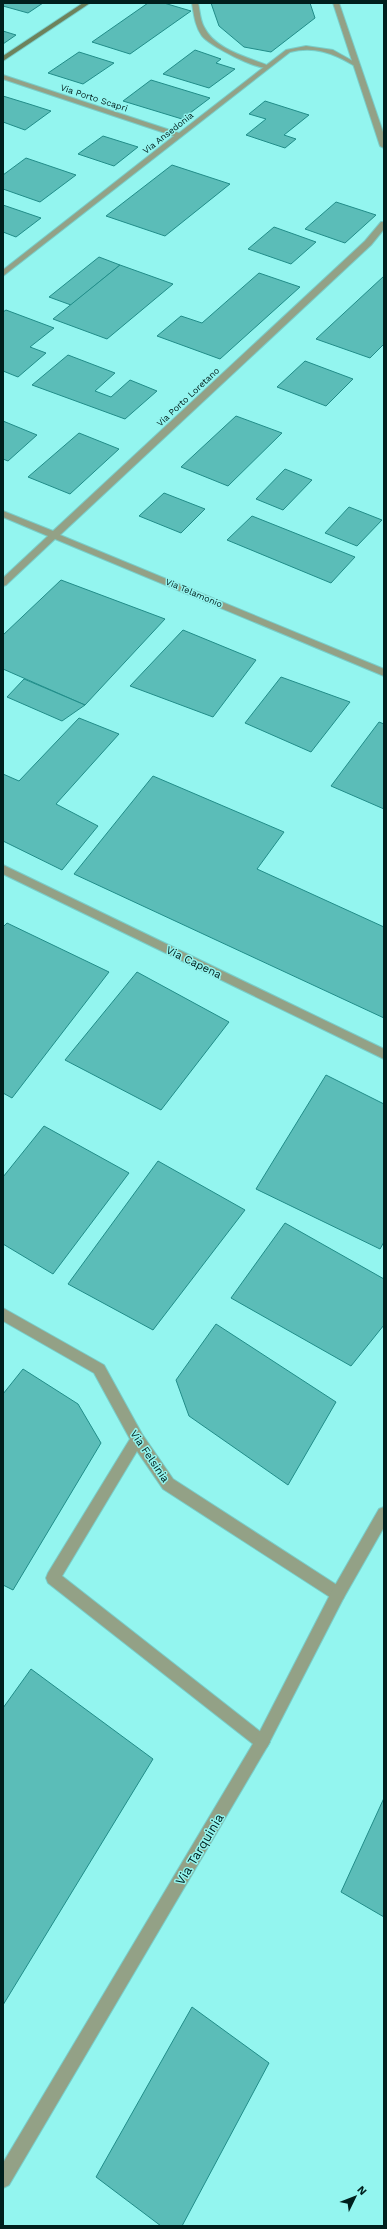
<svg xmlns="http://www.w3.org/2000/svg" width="387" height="2229" viewBox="0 0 387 2229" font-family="'Work Sans',sans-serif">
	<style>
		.building { fill: #5bbdb8; stroke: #218d89 }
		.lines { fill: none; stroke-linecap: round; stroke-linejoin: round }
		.service-casing { stroke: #79cec9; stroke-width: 2 }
		.minor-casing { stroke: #79cec9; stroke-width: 2 }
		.tertiary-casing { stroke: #79cec9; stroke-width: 2 }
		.secondary-casing { stroke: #79cec9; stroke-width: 2 }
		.service { fill: #93a186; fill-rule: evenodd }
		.minor { fill: #93a186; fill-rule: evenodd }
		.tertiary { fill: #93a186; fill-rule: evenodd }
		.secondary { fill: #6d825b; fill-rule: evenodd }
		.labels { text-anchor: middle; stroke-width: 3; stroke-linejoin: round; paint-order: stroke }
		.far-street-label { font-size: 9px; fill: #001f1d; stroke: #93f5ef }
		.street-label { font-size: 11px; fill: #001f1d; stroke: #93f5ef }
		.near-street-label { font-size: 13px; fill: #001f1d; stroke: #93f5ef }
	</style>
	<rect width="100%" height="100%" fill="#93f5ef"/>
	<g class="building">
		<path d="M3,3H43L28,13L3,6Z"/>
		<path d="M148,3H164L191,11L130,54L92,42Z"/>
		<path d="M211,3H310L315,18L271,52L244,47L219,26Z"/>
		<path d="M3,31L16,35L3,44Z"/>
		<path d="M195,50L221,59L216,63L235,69L209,88L163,74Z"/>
		<path d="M79,52L114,63L83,84L48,73Z"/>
		<path d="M151,80L210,98L182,119L123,101Z"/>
		<path d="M3,96L29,104L51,111L25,130L3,122Z"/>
		<path d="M265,101L309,115L284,135L296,139L285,148L246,135L266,119L249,114Z"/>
		<path d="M103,136L138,147L114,166L78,154Z"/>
		<path d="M26,158L76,175L40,202L3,189V175Z"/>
		<path d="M172,165L230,184L165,236L106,216Z"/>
		<path d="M336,202L376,215L345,243L305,229Z"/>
		<path d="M3,205L41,218L16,237L3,232Z"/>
		<path d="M274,227L316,242L291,264L248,249Z"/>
		<path d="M99,257L120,265L71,305L49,297Z"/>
		<path d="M120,265L173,284L107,339L53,319Z"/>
		<path d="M259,273L300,287L220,359L157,336L181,316L202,323Z"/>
		<path d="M384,276V344L370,358L316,339Z"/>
		<path d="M6,310L54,328L30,347L46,353L18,377L3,371V312Z"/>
		<path d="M68,355L115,373L95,391L111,397L130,380L157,391L125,419L32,385Z"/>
		<path d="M305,361L353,379L326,406L277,387Z"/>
		<path d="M236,416L282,433L228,486L181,467Z"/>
		<path d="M3,421L37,435L8,461L3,459Z"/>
		<path d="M79,433L119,449L70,494L28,477Z"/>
		<path d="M285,469L312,480L283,510L256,499Z"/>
		<path d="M164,493L205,509L181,533L139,516Z"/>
		<path d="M349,507L382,520L357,546L325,533Z"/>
		<path d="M252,516L355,557L331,583L227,540Z"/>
		<path d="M61,580L165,619L85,705L3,669V635Z"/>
		<path d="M183,630L256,660L213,717L130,686Z"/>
		<path d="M281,677L350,702L311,752L245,723Z"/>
		<path d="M24,679L85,705L62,721L7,697Z"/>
		<path d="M79,718L119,734L56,804L98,826L62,870L3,841V774L19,781Z"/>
		<path d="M379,722L384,724V809L331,786Z"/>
		<path d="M153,776L284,832L257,869L384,927V1018L74,874Z"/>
		<path d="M7,923L109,972L12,1098L3,1093V927Z"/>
		<path d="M137,972L229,1022L161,1110L65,1060Z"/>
		<path d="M326,1075L384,1104V1242L380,1249L256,1189Z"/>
		<path d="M44,1126L129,1173L53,1274L3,1244V1177Z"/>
		<path d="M158,1161L245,1210L153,1330L68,1284Z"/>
		<path d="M285,1223L384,1279V1325L351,1366L231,1298Z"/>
		<path d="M216,1324L336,1402L288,1485L189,1416L176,1380Z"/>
		<path d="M23,1369L78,1404L101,1443L13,1590L3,1585V1394Z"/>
		<path d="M31,1669L153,1759L3,2005V1708Z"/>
		<path d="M384,1798V1917L341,1892Z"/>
		<path d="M192,2007L269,2063L182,2226H161L96,2177Z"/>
	</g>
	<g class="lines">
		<defs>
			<path id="service" d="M192,3H198C200,11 200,20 204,27C215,50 248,57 269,66V68C257,70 210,46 202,36C195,26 194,15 192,3Z"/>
			<g id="minor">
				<path d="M306,46L333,50L358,64L353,65C333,53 314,46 290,52L3,276V270L174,136L3,79V75L179,133L286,50Z"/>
				<path d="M381,222H384V229L371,245L60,535L384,669V676L55,539L6,585L3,586V578L48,536L3,517V511L53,531L365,241Z"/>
				<path d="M3,865L384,1049V1059L3,874Z"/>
				<path d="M3,1308L104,1365L142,1434L173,1479L343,1589L345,1594L343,1599L338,1601L333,1599L163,1489L137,1451L62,1576L267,1737L270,1742L267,1747L262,1750L257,1747L48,1583L46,1578L48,1573L130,1439L94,1373L3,1321Z"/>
			</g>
			<g id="tertiary">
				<path d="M333,3H339L384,135V148L380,146Z"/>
				<path d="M384,1507V1527L343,1599L267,1747L9,2185L3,2188V2163L257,1737L333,1589L379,1509Z"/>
			</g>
			<path id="secondary" d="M83,3H90L3,61V56Z"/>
		</defs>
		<use href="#service" class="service-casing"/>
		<use href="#minor" class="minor-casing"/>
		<use href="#tertiary" class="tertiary-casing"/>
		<use href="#secondary" class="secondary-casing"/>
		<use href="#service" class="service"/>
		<use href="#minor" class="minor"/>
		<use href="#tertiary" class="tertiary"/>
		<use href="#secondary" class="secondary"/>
	</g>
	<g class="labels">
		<g class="far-street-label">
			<text transform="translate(94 98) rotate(18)" y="3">Via Porto Scapri</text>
			<text transform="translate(168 133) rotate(-38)" y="3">Via Ansedonia</text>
			<text transform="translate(188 397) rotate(-43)" y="3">Via Porto Loretano</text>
			<text transform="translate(194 593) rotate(23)" y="3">Via Telamonio</text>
		</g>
		<g class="street-label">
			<text transform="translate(194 962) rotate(26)" y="4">Via Capena</text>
			<text transform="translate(150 1456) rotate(56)" y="4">Via Felsinia</text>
		</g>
		<g class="near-street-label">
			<text transform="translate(199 1849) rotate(-59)" y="5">Via Tarquinia</text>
		</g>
	</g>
	<rect width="387" height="2229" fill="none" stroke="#001f1d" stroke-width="8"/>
	<g transform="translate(355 2197) rotate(47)" stroke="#93f5ef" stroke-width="3" paint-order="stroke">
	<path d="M0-3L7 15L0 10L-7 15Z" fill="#001f1d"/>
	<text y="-6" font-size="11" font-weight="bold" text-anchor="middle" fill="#001f1d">N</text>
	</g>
</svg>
